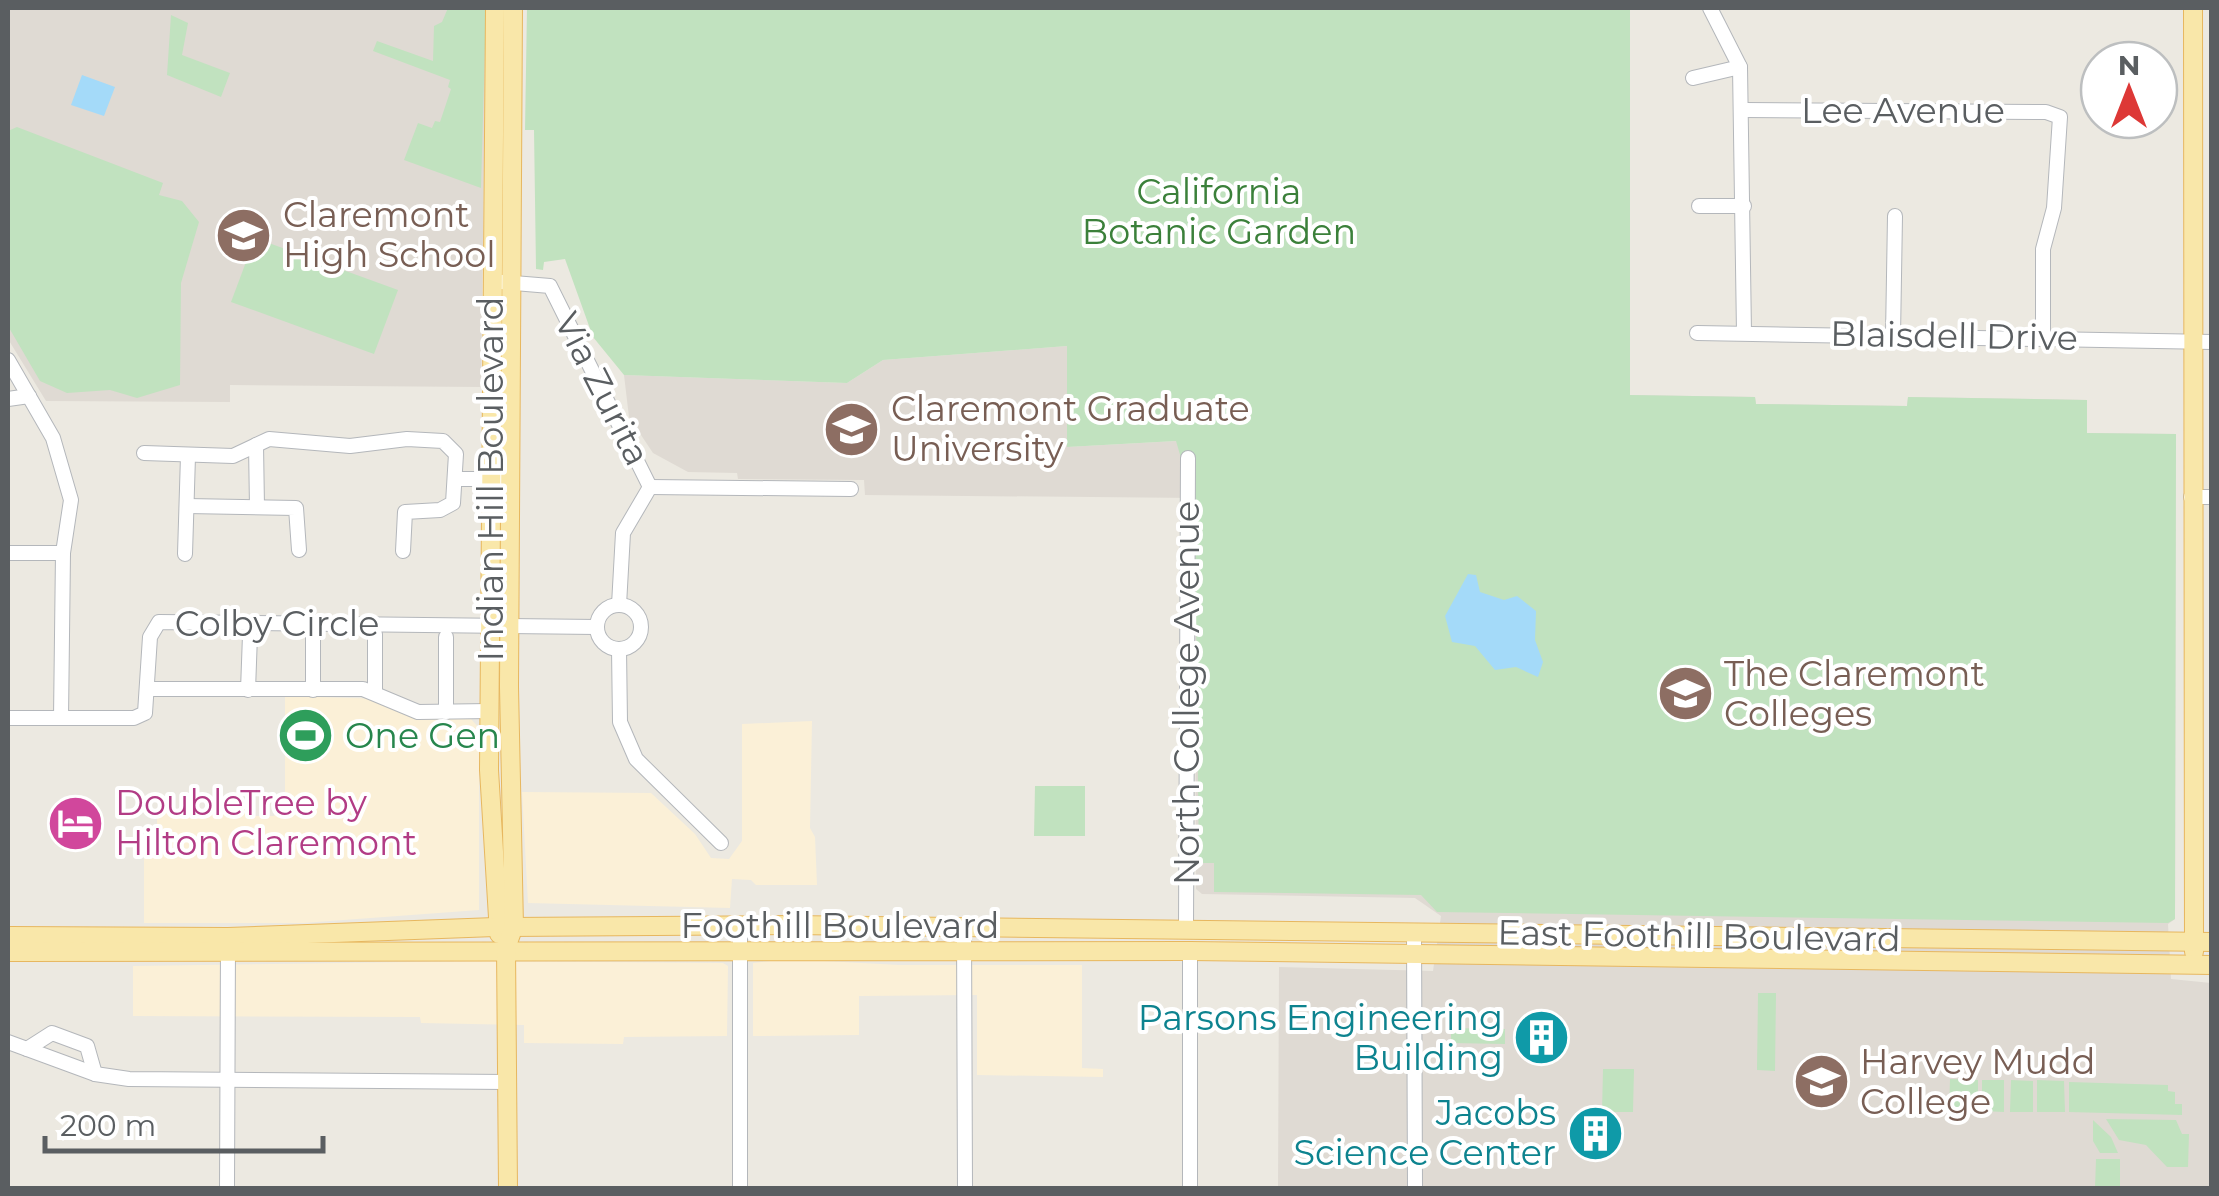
<svg xmlns="http://www.w3.org/2000/svg" width="2219" height="1196" viewBox="0 0 2219 1196" font-family="Montserrat,sans-serif">
	<style>
		.commercial { fill: #fbf0d7 }
		.education { fill: #dfdad3 }
		.green { fill: #c1e2bf }
		.water { fill: #a4daf9 }
		.lines { fill: none; stroke-linecap: round; stroke-linejoin: round }
		.minor-casing { stroke: #b4b7bb; stroke-width: 16 }
		.major-casing { stroke: #e7b75f; stroke-width: 20 }
		.minor { stroke: #fff; stroke-width: 14 }
		.major { stroke: #f9e7a9; stroke-width: 18 }
		.labels { text-anchor: middle; stroke-width: 8; stroke-linejoin: round; paint-order: stroke }
		.street-label { font-size: 35px; fill: #5a5e61; stroke: #fff }
		.park-label { font-size: 35px; fill: #3b803a; stroke: #fff }
		.education-label { font-size: 35px; fill: #785e54; stroke: #fff; text-anchor: start }
		.leisure-label { font-size: 35px; fill: #27864d; stroke: #fff; text-anchor: start }
		.hotel-label { font-size: 35px; fill: #b23c85; stroke: #fff; text-anchor: start }
		.culture-label { font-size: 35px; fill: #0d838f; stroke: #fff; text-anchor: end }
	</style>
	<rect width="100%" height="100%" fill="#ece9e1"/>
	<g class="commercial">
		<path d="M285,696L384,699L414,719H471L479,728V910L303,923H144V856H157V809H249V816H274L285,793Z"/>
		<path d="M812,721L810,828L815,837L817,885H756L751,880L732,879L730,908L528,903L522,792L651,793L695,834L711,858L729,859L742,841V724Z"/>
		<path d="M787,959L899,965H1082V1068L1103,1069V1077L977,1075V995L859,996V1035L753,1036V963Z"/>
		<path d="M484,961L723,963L728,966L727,1036L624,1037L623,1044L524,1043V1025L421,1023L420,1017L133,1016V966Z"/>
	</g>
	<g class="education">
		<path d="M8,8H486L481,387L230,385V402L46,401L8,339Z"/>
		<path d="M1630,8V395L1755,397L1756,404L1907,406L1908,397L2087,400V433L2176,434L2175,919L2168,924L2171,979L2211,983V1188H1278L1279,967L1433,971L1441,916L1415,898L1202,894L1196,889L1195,498L865,495L864,480L738,479L737,473L688,472L653,453L629,417L624,375L847,383L883,360L1067,346V447L1177,441Z"/>
	</g>
	<g class="green">
		<path d="M448,8H486L481,188L404,160L418,123L432,128L435,121L440,122L451,89L448,87L450,80L373,51L377,41L433,61L434,26L442,22Z"/>
		<path d="M527,8H1630V395L1755,397L1756,404L1907,406L1908,397L2087,400V433L2176,434L2175,919L2168,923L1437,912L1421,895L1214,892V863H1199L1194,458H1181L1176,441L1067,447V346L883,360L847,383L624,375L593,337L565,259L544,262L543,270L536,269L534,130H525Z"/>
		<path d="M171,15L188,23L182,55L230,73L221,97L167,75Z"/>
		<path d="M17,127L163,183L159,195L182,201L199,222L181,283L180,385L137,398L110,390L67,393L40,381L8,326V131Z"/>
		<path d="M255,238L398,290L374,354L231,302Z"/>
		<path d="M1035,786H1085V836H1034Z"/>
		<path d="M1758,993H1776L1775,1071L1757,1070Z"/>
		<path d="M1451,1028L1505,1029V1044L1451,1043Z"/>
		<path d="M1603,1069H1634L1633,1112H1602Z"/>
		<path d="M1950,1079L1978,1080V1111H1949Z"/>
		<path d="M1982,1080H2004V1112L1982,1111Z"/>
		<path d="M2011,1080L2033,1081V1112H2010Z"/>
		<path d="M2037,1080L2064,1081L2065,1112H2037Z"/>
		<path d="M2069,1082L2168,1085V1091L2175,1092V1104H2182V1115L2069,1112Z"/>
		<path d="M2106,1119L2176,1120L2182,1134H2189L2188,1167H2167L2146,1145L2119,1140Z"/>
		<path d="M2093,1120L2111,1137L2118,1153H2100L2093,1141Z"/>
		<path d="M2096,1159H2120V1188H2095Z"/>
	</g>
	<g class="water">
		<path d="M82,75L115,87L104,116L71,105Z"/>
		<path d="M1468,574L1476,575L1480,592L1504,600L1517,596L1536,611L1535,640L1543,662L1538,677L1516,667L1495,670L1475,646L1452,642L1445,616Z"/>
	</g>
	<g class="lines">
		<defs>
			<g id="minor">
				<path d="M1710,8L1740,67L1744,333"/>
				<path d="M1693,78L1740,67"/>
				<path d="M1744,110L2046,112L2060,117L2054,208L2043,249V338"/>
				<path d="M1699,206H1744"/>
				<path d="M502,282L550,286L650,487L623,533L619,605"/>
				<path d="M1697,333L2212,342"/>
				<path d="M1893,336L1895,216"/>
				<path d="M8,360L53,438L71,500L63,553L61,718"/>
				<path d="M8,399L29,396"/>
				<path d="M256,445L257,507"/>
				<path d="M144,453L233,456L269,439L350,446L407,439L443,441L456,454L453,503L440,510L405,512L403,551"/>
				<path d="M457,479H501"/>
				<path d="M650,487L851,489"/>
				<path d="M2191,497H2212"/>
				<path d="M187,506L296,508L299,550"/>
				<path d="M8,553H63"/>
				<path d="M185,554L188,456"/>
				<circle cx="619" cy="627" r="22"/>
				<path d="M313,635V690"/>
				<path d="M619,649L620,722L636,759L721,843"/>
				<path d="M149,689H363L418,712L490,711"/>
				<path d="M248,690L250,635"/>
				<path d="M375,692V634"/>
				<path d="M446,712V637"/>
				<path d="M8,718H134L145,713L150,637L159,622L597,627"/>
				<path d="M740,925V1188"/>
				<path d="M964,926L965,1188"/>
				<path d="M1186,928L1188,458"/>
				<path d="M1414,932L1415,1188"/>
				<path d="M8,1042L95,1074L129,1079L508,1082"/>
				<path d="M27,1049L52,1033L87,1046L95,1074"/>
				<path d="M227,1188L228,944"/>
				<path d="M1190,1188V951"/>
			</g>
			<g id="major">
				<path d="M495,8L489,770L499,934"/>
				<path d="M2193,8L2194,952"/>
				<path d="M8,936L228,937L495,927L791,925L2212,942"/>
				<path d="M8,952L1190,951L2212,965"/>
				<path d="M508,1188L506,948L514,926L509,687L513,8"/>
			</g>
		</defs>
		<use href="#minor" class="minor-casing"/>
		<use href="#major" class="major-casing"/>
		<use href="#minor" class="minor"/>
		<use href="#major" class="major"/>
	</g>
	<defs>
		<symbol id="school-disc" viewBox="-11 -11 22 22"><circle r="9.5" fill="#8d6e63" stroke="#fff"/><path d="M0-5L7-2L0 1L-7-2ZM-4 1L0 2.5L4 1V4Q0 6-4 4Z" fill="#fff"/></symbol>
		<symbol id="university-disc" viewBox="-11 -11 22 22"><circle r="9.5" fill="#8d6e63" stroke="#fff"/><path d="M0-5L7-2L0 1L-7-2ZM-4 1L0 2.5L4 1V4Q0 6-4 4Z" fill="#fff"/></symbol>
		<symbol id="stadium-disc" viewBox="-11 -11 22 22"><circle r="9.5" fill="#2e9e5b" stroke="#fff"/><path d="M0-5a6.5 5 0 1 0 0 10a6.5 5 0 1 0 0-10ZM-3.5-1.8h7v3.6h-7Z" fill="#fff"/></symbol>
		<symbol id="hotel-disc" viewBox="-11 -11 22 22"><circle r="9.5" fill="#d1479c" stroke="#fff"/><path d="M-6-4.5h1.5V1H6V5H4.5V3h-9V5H-6ZM-4 0a1.8 1.8 0 1 1 3.6 0ZM.5 0V-2.5h3Q6-2.5 6 0Z" fill="#fff"/></symbol>
		<symbol id="building-disc" viewBox="-11 -11 22 22"><circle r="9.5" fill="#0f9aa8" stroke="#fff"/><path d="M-4-6H4V6H1V3H-1V6H-4ZM-2.5-4.3h1.7v1.8h-1.7ZM.8-4.3h1.7v1.8H.8ZM-2.5-1h1.7V.8h-1.7ZM.8-1h1.7V.8H.8Z" fill="#fff"/></symbol>
	</defs>
	<g fill-rule="evenodd">
		<use href="#school-disc" x="212" y="204" width="63" height="63"/>
		<use href="#university-disc" x="820" y="398" width="63" height="63"/>
		<use href="#university-disc" x="1654" y="662" width="63" height="63"/>
		<use href="#stadium-disc" x="274" y="704" width="63" height="63"/>
		<use href="#hotel-disc" x="44" y="792" width="63" height="63"/>
		<use href="#building-disc" x="1510" y="1006" width="63" height="63"/>
		<use href="#university-disc" x="1790" y="1050" width="63" height="63"/>
		<use href="#building-disc" x="1564" y="1102" width="63" height="63"/>
	</g>
	<g class="labels">
		<g class="street-label">
			<text x="1903" y="123">Lee Avenue</text>
			<text transform="translate(1954 336) rotate(1)" y="12">Blaisdell Drive</text>
			<text transform="translate(602 389) rotate(63)" y="12">Via Zurita</text>
			<text transform="translate(491 479) rotate(-90)" y="12">Indian Hill Boulevard</text>
			<text x="277" y="636">Colby Circle</text>
			<text transform="translate(1187 693) rotate(-90)" y="12">North College Avenue</text>
			<text x="840" y="938">Foothill Boulevard</text>
			<text transform="translate(1699 936) rotate(1)" y="12">East Foothill Boulevard</text>
		</g>
		<g class="park-label">
			<text x="1219" y="204">California<tspan x="1219" dy="40">Botanic Garden</tspan></text>
		</g>
		<g class="education-label">
			<text x="283" y="227">Claremont<tspan x="283" dy="40">High School</tspan></text>
			<text x="891" y="421">Claremont Graduate<tspan x="891" dy="40">University</tspan></text>
			<text x="1724" y="686">The Claremont<tspan x="1724" dy="40">Colleges</tspan></text>
			<text x="1860" y="1074">Harvey Mudd<tspan x="1860" dy="40">College</tspan></text>
		</g>
		<g class="leisure-label">
			<text x="345" y="748">One Gen</text>
		</g>
		<g class="hotel-label">
			<text x="115" y="815">DoubleTree by<tspan x="115" dy="40">Hilton Claremont</tspan></text>
		</g>
		<g class="culture-label">
			<text x="1503" y="1030">Parsons Engineering<tspan x="1503" dy="40">Building</tspan></text>
			<text x="1556" y="1125">Jacobs<tspan x="1556" dy="40">Science Center</tspan></text>
		</g>
	</g>
	<rect width="2219" height="1196" fill="none" stroke="#5a5e61" stroke-width="20"/>
	<g transform="translate(2129 90)"><circle r="48" fill="#ffffff" stroke="#bdbfc0" stroke-width="2.5"/>
	<path d="M0-8L18 38L0 25L-18 38Z" fill="#dd3836"/>
	<text y="-15" font-size="28" font-weight="bold" text-anchor="middle" fill="#5a5e61">N</text>
	</g>
	<path d="M45 1136v15h278v-15" fill="none" stroke="#5a5e61" stroke-width="5"/>
	<text x="60" y="1136" font-size="30" fill="#5a5e61" stroke="#ffffff" stroke-width="8" paint-order="stroke">200 m</text>
</svg>
